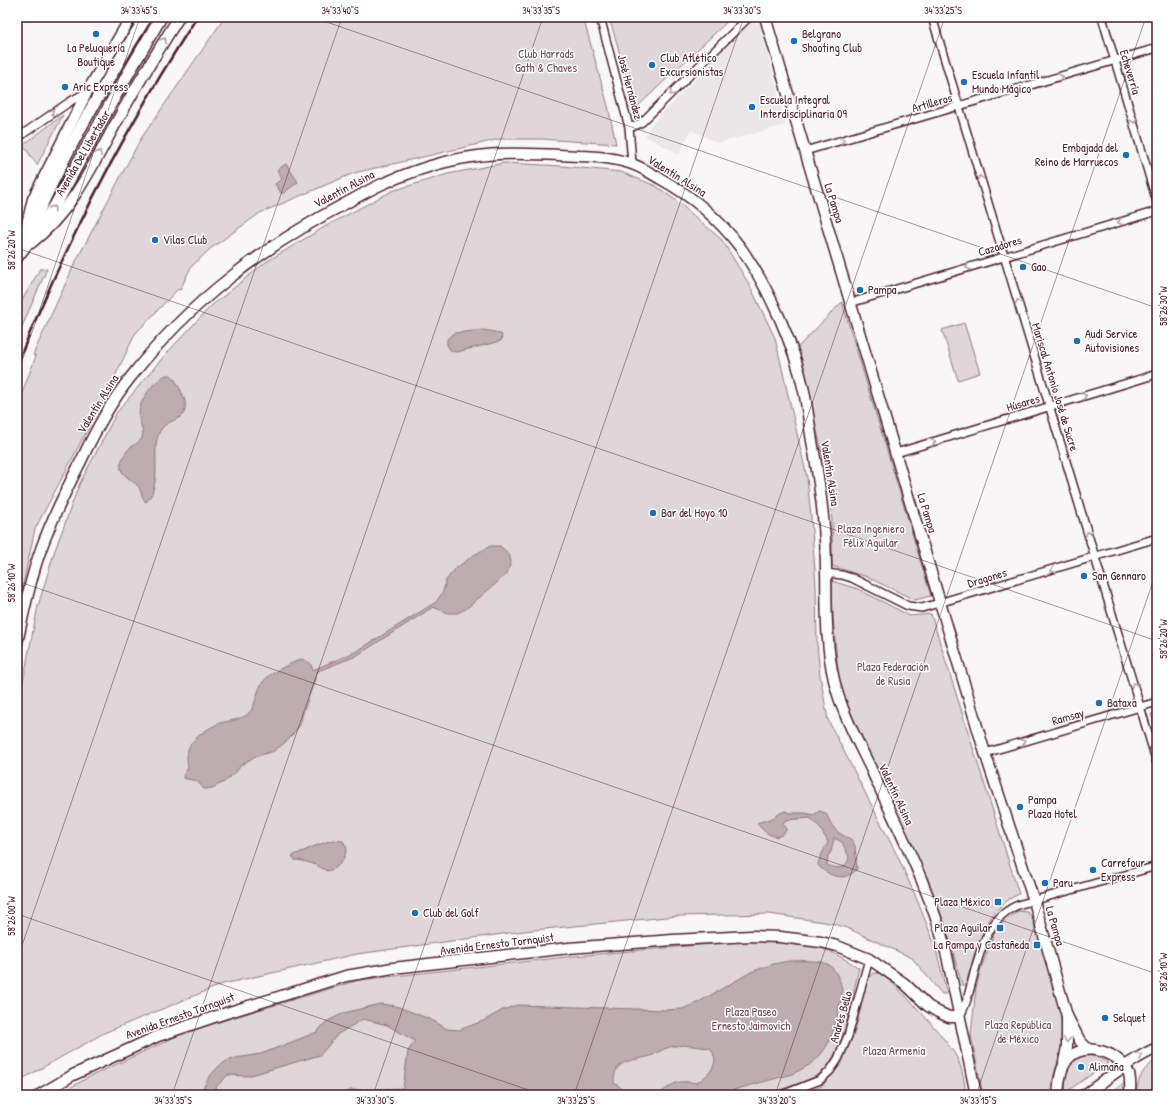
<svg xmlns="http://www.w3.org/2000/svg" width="1174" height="1112" viewBox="0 0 1174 1112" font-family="'Patrick Hand',sans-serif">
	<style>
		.built { fill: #ebe6e8 }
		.green { fill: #ded6d9; stroke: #947a82 }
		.water { fill: #bdadb0; stroke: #8f747b; fill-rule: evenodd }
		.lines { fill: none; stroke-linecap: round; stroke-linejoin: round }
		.street-casing { stroke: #4a1f2b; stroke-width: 10 }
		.secondary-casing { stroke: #4a1f2b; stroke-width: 13 }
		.primary-casing { stroke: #4a1f2b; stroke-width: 14 }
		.street { stroke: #fff; stroke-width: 7 }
		.secondary { stroke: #fff; stroke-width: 10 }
		.primary { stroke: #fff; stroke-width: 11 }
		.rail { stroke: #4a1f2b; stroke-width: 2.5 }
		.oneway { stroke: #ae9aa0 }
		.ticks { fill: none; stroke: #4a1f2b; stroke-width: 1; stroke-opacity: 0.45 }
		.poi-dot { fill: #1f6fb2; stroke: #fff; stroke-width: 1.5 }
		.labels { text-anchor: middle; stroke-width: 3; stroke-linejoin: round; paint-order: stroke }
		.poi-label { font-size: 12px; fill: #4a1f2b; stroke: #fff; text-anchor: start }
		.park-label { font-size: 12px; fill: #6f4d56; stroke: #fff }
		.street-label { font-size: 12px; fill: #4a1f2b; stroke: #fff }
		.neatline { fill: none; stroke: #4a1f2b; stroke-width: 1.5 }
		.ticks-label { font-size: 10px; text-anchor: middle; fill: #4a1f2b }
	</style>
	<rect width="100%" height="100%" fill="#f8f6f7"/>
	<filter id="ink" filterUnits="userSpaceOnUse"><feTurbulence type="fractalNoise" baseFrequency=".025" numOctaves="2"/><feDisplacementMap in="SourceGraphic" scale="8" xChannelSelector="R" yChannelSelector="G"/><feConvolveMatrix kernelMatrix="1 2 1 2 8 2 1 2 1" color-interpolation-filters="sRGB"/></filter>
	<g filter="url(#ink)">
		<path class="built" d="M751,22L760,24L786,125L718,143L691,130L679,154L645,136L651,125Z"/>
		<g class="green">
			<path d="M225,17H583L608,106L616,144L541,139H500L354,173L260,213L210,249L191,267L180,290L178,289L135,334L109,389L35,529L17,612V406L36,356L33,355L74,265L140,140Z"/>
			<path d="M609,17H732L636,108Z"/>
			<path d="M63,115L37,165L23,145Z"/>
			<path d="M504,163L562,166L621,172L656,186L678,202L722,240L749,284L775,338L807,477L811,517L816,586L817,644L820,676L828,720L898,857L915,895L935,945L947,994H942L912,958L847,928L831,923L769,914L677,916L524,931L357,954L223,984L104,1033L17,1082V711L38,606L54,553L79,485L117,412L165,355L210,307L266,262L326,226L392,191L448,174Z"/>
			<path d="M40,269H47L17,338V309Z"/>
			<path d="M842,302L931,596L915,600L867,577L832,566C832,547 833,527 831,508C825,455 810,401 795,350Z"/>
			<path d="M964,323L980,373L958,380L942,330Z"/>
			<path d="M832,581L858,589L910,616L931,614L1019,894C984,909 975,952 966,985H962L945,924L850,712L839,682L833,616Z"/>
			<path d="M1157,712V735L1151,714Z"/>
			<path d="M1018,911L1027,912L1032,917L1064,1019L1065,1038L1048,1095H983L971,1035L976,988L981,968L996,929L1006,920Z"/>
			<path d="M744,941C770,942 796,942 821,948C834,952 848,961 859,968C852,997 844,1052 822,1072C814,1080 778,1090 765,1095H57L89,1077L188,1031L359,980L575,956Z"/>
			<path d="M873,973C873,973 878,973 879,973C894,980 948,1041 956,1056C963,1069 964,1081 966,1095H800L822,1086L842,1063L855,1031L861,1007L866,980Z"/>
			<path d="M1082,1055C1092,1056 1100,1056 1108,1063L1066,1092C1063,1073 1066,1065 1082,1055Z"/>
			<path d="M1157,1060V1095H1136C1138,1079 1142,1068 1157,1060Z"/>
			<path d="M1124,1083L1125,1088V1095H1106Z"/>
		</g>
		<g class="water">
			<path d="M286,164L298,182L282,194L275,184L282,179L277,170Z"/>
			<path d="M483,330L495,332L502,335L501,341L457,352L451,351L447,345V339L454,333Z"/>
			<path d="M166,375H171C176,380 184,395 185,402C186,407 185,411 183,415C177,420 167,422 162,428C148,444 165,482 146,502C141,497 142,491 138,486C133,481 123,476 121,469C119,463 126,450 131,447C135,444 139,443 142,438C145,429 138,422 139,414C139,400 154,381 166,375Z"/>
			<path d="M490,546H500L509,554L511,562L507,574L466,609L457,613H448L433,607L356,656L318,671L303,713L300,725L288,740L274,751L254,757L241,765L237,771L224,782L212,788L204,789L197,781L183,778L184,774L188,768C187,761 186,753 189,747C194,737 210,727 220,723C228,721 244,719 249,713C256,705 256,694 261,685C267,673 290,664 302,659L310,663L313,670L357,651L436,602L443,592L446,580L456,568L474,555Z"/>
			<path d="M785,811L790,813H805L814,815L819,811L826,813C832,827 835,833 851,839L855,846L857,869C845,883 828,876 818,865C819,856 825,850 828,842L819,826L810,818L786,820L782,824L787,828C781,844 764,834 757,823C762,821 765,821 770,819C775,817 779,813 785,811ZM834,838L842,842L849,857C847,870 836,869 827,865L828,856L831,852Z"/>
			<path d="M333,840L343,841L347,848C344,860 340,868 327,871C320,866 304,860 295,860L292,856L315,846Z"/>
			<path d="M789,961C799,961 821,959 829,965C836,970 842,983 842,992C843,996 840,1002 839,1007C836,1023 832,1040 822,1053C814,1063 803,1069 792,1074L715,1095H342L351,1090L403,1088L408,1051L415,1041L387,1025L363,1019L338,1034L320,1055L248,1076L228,1075L216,1087L217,1095H199L210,1076L219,1066L227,1061L236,1058L261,1054L317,1032L326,1022L344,1013L380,1004L396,1006L432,1020L447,1029L459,1030L483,1021L503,1010L517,1005L665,1010L682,1009L697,1003L751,972L773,964ZM683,1045L710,1048C722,1064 709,1074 697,1083C676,1080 677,1082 660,1093L623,1089L614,1083C613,1057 635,1062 653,1055C657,1053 662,1049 667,1048C672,1046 677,1046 683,1045Z"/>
		</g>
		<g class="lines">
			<defs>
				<g id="street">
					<path d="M600,17L629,127L632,163"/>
					<path d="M932,17L1157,763"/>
					<path d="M1102,17L1157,202"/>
					<path d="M629,127L635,126L642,122L749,17"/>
					<path d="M17,128L22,135"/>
					<path d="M17,138L71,101L87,92"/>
					<path d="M805,151L1157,48"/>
					<path d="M850,303L1157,211"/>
					<path d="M896,453L1157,374"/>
					<path d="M826,573L842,575L852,578L908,606L922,608L1157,538"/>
					<path d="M985,753L1157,702"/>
					<path d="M959,1017C966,1007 968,996 971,985C979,954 987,915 1021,904L1157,866"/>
					<path d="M782,1095L820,1080L830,1071L838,1059L848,1036L869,959"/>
				</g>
				<g id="secondary">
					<path d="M765,17L985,753L1034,901L1067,1016L1080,1041L1088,1049"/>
					<path d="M23,240L33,199L38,189L87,92L131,17"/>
					<path d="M31,243C74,210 95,160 121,114C139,81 159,49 179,17"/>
					<path d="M17,643C24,611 30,579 41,549C52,519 66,490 81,461C95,431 110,403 130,378C190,301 263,247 348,202C361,195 374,187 387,182C413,171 443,161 471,157C500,152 530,154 559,155C581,156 609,156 629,163C640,166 650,173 661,179C692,196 718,218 740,247C768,286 794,344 804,391C808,411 810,432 814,452C819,481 823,510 825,539C828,586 823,634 834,680C841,711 857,740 871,769C899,831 931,890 947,956L976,1095"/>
					<path d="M1064,1062L1067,1047V1018"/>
					<path d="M39,1095L73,1075L158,1036L223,1014L346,976L393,968L569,948L673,940L751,936L780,937L821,942L837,946L869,959L904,983L928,1006L938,1012L949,1017H959"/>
					<path d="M1058,1095C1059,1085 1059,1074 1064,1065C1077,1038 1120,1050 1129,1074C1131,1081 1130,1088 1130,1095"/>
					<path d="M1084,1095C1108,1079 1131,1059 1157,1048"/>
				</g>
				<g id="primary">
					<path d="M27,237C60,160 102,88 146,17"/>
					<path d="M17,257L45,220L56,204L111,103L161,17"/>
				</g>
			</defs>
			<use href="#street" class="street-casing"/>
			<use href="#secondary" class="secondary-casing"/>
			<use href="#primary" class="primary-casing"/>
			<use href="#street" class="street"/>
			<use href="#secondary" class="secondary"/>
			<use href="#primary" class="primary"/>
			<path class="rail" d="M17,364C66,243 126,127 197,17"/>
		</g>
		<defs><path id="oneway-chevron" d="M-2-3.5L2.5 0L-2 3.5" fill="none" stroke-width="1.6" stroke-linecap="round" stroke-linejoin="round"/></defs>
		<g class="oneway">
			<use href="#oneway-chevron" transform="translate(164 40) rotate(-58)"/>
			<use href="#oneway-chevron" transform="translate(1061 77) rotate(-16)"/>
			<use href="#oneway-chevron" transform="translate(672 93) rotate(136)"/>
			<use href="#oneway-chevron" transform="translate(54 113) rotate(145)"/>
			<use href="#oneway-chevron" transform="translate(1134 121) rotate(73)"/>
			<use href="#oneway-chevron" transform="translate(842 140) rotate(-16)"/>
			<use href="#oneway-chevron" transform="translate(99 153) rotate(-61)"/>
			<use href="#oneway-chevron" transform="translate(980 178) rotate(-107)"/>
			<use href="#oneway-chevron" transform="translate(53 208) rotate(-57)"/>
			<use href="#oneway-chevron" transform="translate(1120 222) rotate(163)"/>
			<use href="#oneway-chevron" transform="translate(968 267) rotate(163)"/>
			<use href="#oneway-chevron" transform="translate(1018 302) rotate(-107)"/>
			<use href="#oneway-chevron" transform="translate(1084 396) rotate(-17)"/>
			<use href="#oneway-chevron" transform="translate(933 442) rotate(-17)"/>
			<use href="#oneway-chevron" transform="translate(1088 534) rotate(-107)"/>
			<use href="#oneway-chevron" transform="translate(1053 570) rotate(163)"/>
			<use href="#oneway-chevron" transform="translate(1134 685) rotate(-107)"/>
			<use href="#oneway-chevron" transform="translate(1023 742) rotate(-16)"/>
			<use href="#oneway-chevron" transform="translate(1067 1040) rotate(91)"/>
			<use href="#oneway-chevron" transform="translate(1140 1056) rotate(-32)"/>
		</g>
	</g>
	<path class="ticks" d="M312,17L1157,308M17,248L1157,641M17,376L140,17M17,581L1157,974M17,914L543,1095M17,960L342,17M172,1095L543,17M373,1095L744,17M574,1095L945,17M775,1095L1146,17M976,1095L1157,570"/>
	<g class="poi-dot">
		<circle cx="96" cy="34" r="4"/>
		<circle cx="794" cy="41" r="4"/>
		<circle cx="652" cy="65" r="4"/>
		<circle cx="964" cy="82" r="4"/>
		<circle cx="65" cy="87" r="4"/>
		<circle cx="752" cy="107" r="4"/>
		<circle cx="1126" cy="155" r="4"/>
		<circle cx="155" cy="240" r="4"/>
		<circle cx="1023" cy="267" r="4"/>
		<circle cx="860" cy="290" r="4"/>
		<circle cx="1077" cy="341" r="4"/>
		<circle cx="653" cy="513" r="4"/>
		<circle cx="1084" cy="576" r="4"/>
		<circle cx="1099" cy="703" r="4"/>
		<circle cx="1020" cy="807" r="4"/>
		<circle cx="1093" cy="870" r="4"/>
		<circle cx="1045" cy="883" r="4"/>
		<rect x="994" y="898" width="8" height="8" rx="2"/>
		<circle cx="415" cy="913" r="4"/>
		<rect x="996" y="924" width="8" height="8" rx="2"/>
		<rect x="1033" y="941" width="8" height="8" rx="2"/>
		<circle cx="1105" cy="1018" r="4"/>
		<circle cx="1081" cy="1067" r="4"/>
	</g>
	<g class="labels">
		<g class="poi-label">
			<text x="802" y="38">Belgrano<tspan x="802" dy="14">Shooting Club</tspan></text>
			<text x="96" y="52" text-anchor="middle">La Peluquería<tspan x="96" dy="14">Boutique</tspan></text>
			<text x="660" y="62">Club Atlético<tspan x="660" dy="14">Excursionistas</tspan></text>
			<text x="972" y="79">Escuela Infantil<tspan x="972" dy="14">Mundo Mágico</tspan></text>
			<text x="73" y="91">Aric Express</text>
			<text x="760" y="104">Escuela Integral<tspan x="760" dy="14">Interdisciplinaria 09</tspan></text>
			<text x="1118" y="152" text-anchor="end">Embajada del<tspan x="1118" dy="14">Reino de Marruecos</tspan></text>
			<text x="163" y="244">Vilas Club</text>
			<text x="1031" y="271">Gao</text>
			<text x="868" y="294">Pampa</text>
			<text x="1085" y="338">Audi Service<tspan x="1085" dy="14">Autovisiones</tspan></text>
			<text x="661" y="517">Bar del Hoyo 10</text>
			<text x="1092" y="580">San Gennaro</text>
			<text x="1107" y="707">Bataxa</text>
			<text x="1028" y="804">Pampa<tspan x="1028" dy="14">Plaza Hotel</tspan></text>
			<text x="1101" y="867">Carrefour<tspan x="1101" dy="14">Express</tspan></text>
			<text x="1053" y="887">Paru</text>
			<text x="990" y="906" text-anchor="end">Plaza México</text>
			<text x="423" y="917">Club del Golf</text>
			<text x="992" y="932" text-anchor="end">Plaza Aguilar</text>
			<text x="1029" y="949" text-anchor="end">La Pampa y Castañeda</text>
			<text x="1113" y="1022">Selquet</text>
			<text x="1089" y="1071">Alimaña</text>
		</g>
		<g class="park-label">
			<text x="546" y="58">Club Harrods<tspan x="546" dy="14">Gath &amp; Chaves</tspan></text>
			<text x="871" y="533">Plaza Ingeniero<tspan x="871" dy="14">Félix Aguilar</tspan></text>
			<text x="893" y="671">Plaza Federación<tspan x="893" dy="14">de Rusia</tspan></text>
			<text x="751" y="1016">Plaza Paseo<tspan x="751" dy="14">Ernesto Jaimovich</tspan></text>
			<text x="1018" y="1029">Plaza República<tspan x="1018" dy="14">de México</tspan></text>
			<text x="894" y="1055">Plaza Armenia</text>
		</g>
		<g class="street-label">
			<text transform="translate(1130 72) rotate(73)" y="4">Echeverría</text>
			<text transform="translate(630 87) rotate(75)" y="4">José Hernández</text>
			<text transform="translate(932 103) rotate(-16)" y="4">Artilleros</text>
			<text transform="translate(83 153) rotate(-60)" y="4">Avenida Del Libertador</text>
			<text transform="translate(677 176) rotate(32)" y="4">Valentín Alsina</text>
			<text transform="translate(344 189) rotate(-28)" y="4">Valentín Alsina</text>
			<text transform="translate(834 203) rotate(73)" y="4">La Pampa</text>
			<text transform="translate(1000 246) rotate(-17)" y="4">Cazadores</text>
			<text transform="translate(1055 387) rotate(73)" y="4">Mariscal Antonio José de Sucre</text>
			<text transform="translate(1023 403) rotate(-17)" y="4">Húsares</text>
			<text transform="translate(98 404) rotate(-58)" y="4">Valentín Alsina</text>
			<text transform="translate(830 473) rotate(81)" y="4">Valentín Alsina</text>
			<text transform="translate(927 513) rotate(73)" y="4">La Pampa</text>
			<text transform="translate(987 578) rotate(-17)" y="4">Dragones</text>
			<text transform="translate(1068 717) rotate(-16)" y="4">Ramsay</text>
			<text transform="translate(896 794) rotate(65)" y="4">Valentín Alsina</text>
			<text transform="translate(1055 926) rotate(74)" y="4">La Pampa</text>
			<text transform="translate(497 944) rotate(-7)" y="4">Avenida Ernesto Tornquist</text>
			<text transform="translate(180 1016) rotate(-20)" y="4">Avenida Ernesto Tornquist</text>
			<text transform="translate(841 1017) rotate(-74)" y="4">Andrés Bello</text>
		</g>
	</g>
	<rect width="1174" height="1112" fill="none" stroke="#fff" stroke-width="44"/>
	<rect x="22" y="22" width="1130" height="1068" class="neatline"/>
	<g class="ticks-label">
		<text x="139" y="14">34°33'45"S</text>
		<text x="340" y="14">34°33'40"S</text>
		<text x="541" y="14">34°33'35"S</text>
		<text x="742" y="14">34°33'30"S</text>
		<text x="943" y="14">34°33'25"S</text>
		<text transform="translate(11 250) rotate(-90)" y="4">58°26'20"W</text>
		<text transform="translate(1163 306) rotate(-90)" y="4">58°26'30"W</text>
		<text transform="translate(11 583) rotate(-90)" y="4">58°26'10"W</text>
		<text transform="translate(1163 639) rotate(-90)" y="4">58°26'20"W</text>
		<text transform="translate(11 916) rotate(-90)" y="4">58°26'00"W</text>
		<text transform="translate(1163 972) rotate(-90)" y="4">58°26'10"W</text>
		<text x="173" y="1104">34°33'35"S</text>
		<text x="375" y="1104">34°33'30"S</text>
		<text x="576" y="1104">34°33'25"S</text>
		<text x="777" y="1104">34°33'20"S</text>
		<text x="978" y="1104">34°33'15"S</text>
	</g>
</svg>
